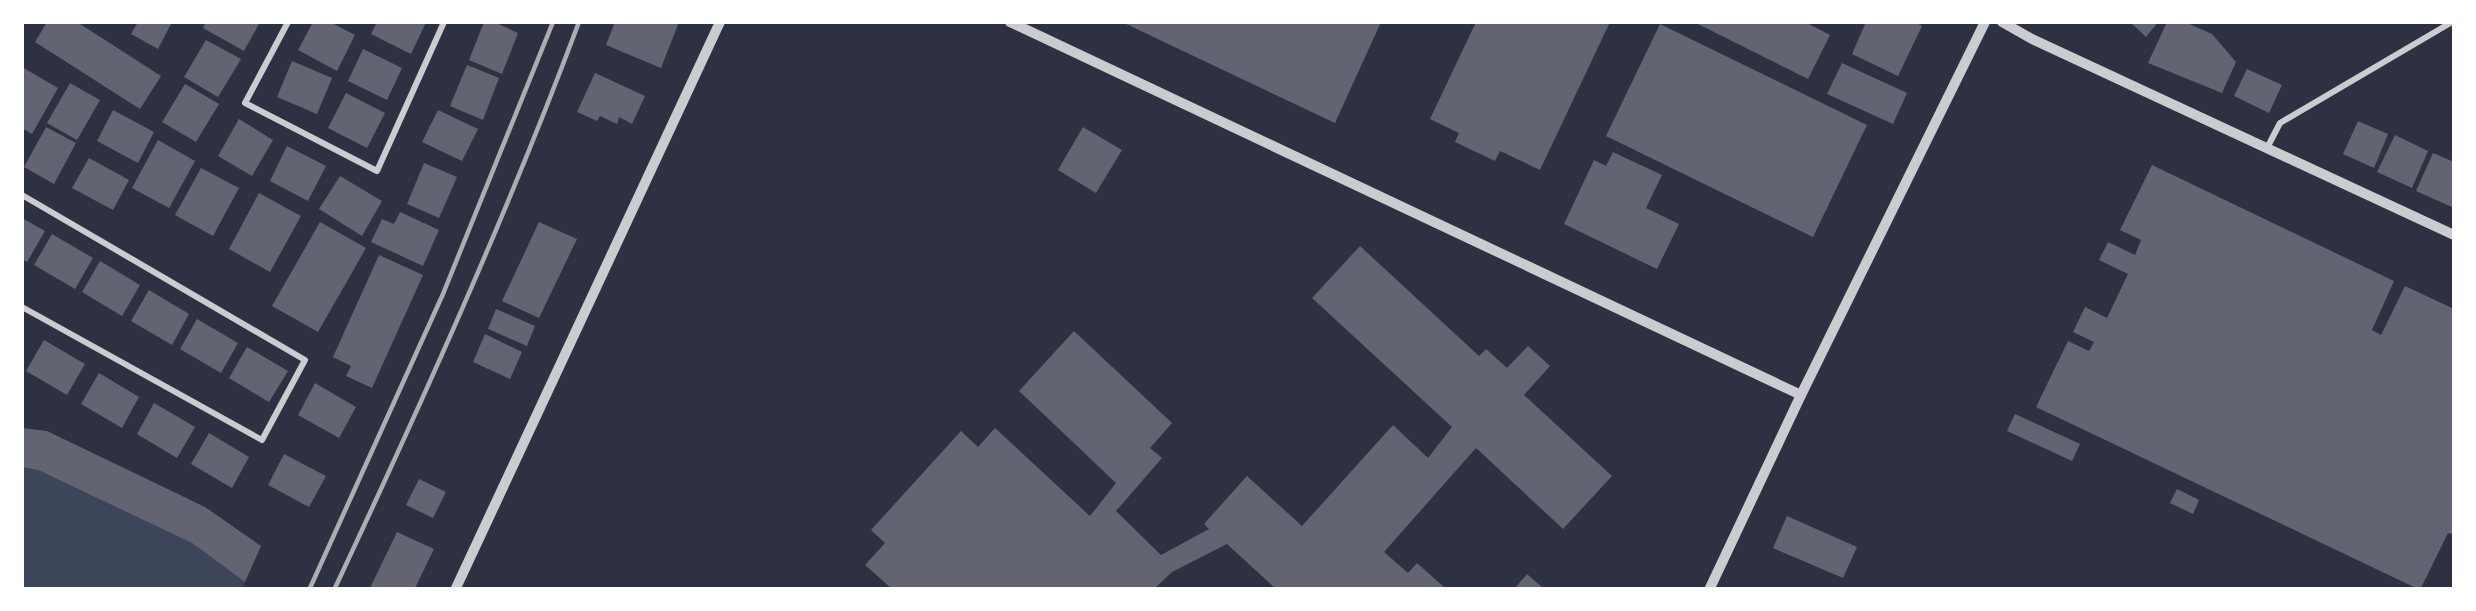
<svg xmlns="http://www.w3.org/2000/svg" width="2476" height="611" viewBox="0 0 2476 611" font-family="Quicksand,sans-serif">
	<style>
		.green { fill: #3c4559 }
		.building { fill: #626471 }
		.lines { fill: none; stroke-linecap: round; stroke-linejoin: round }
		.minor { stroke: #caccd0; stroke-width: 6 }
		.tertiary { stroke: #caccd0; stroke-width: 10 }
		.rail { stroke: #abadb3; stroke-width: 4.5 }
	</style>
	<rect width="100%" height="100%" fill="#2d3142"/>
	<path class="green" d="M22,467L38,470L192,543L245,582L242,588H23Z"/>
	<g class="building">
		<path d="M47,22H77L161,76L140,109L35,42Z"/>
		<path d="M138,22H172L158,49L131,34Z"/>
		<path d="M206,22H260L244,51L203,28Z"/>
		<path d="M313,22H330L355,35L337,71L298,50Z"/>
		<path d="M377,22H426L411,54L371,34Z"/>
		<path d="M484,22H494L518,33L502,74L469,60Z"/>
		<path d="M615,22H679L661,68L606,45Z"/>
		<path d="M1122,22H1381L1335,123Z"/>
		<path d="M1476,22H1610L1540,170L1500,151L1495,161L1455,142L1459,133L1430,119Z"/>
		<path d="M1694,22H1805L1830,35L1808,79Z"/>
		<path d="M1866,22H1916L1922,26L1898,76L1852,54Z"/>
		<path d="M2130,22H2158L2146,37Z"/>
		<path d="M2167,22H2185L2212,34L2236,62L2222,93L2148,63Z"/>
		<path d="M1660,24L1867,125L1813,237L1606,136Z"/>
		<path d="M206,40L241,59L218,97L184,77Z"/>
		<path d="M363,49L402,68L387,100L348,81Z"/>
		<path d="M292,61L332,78L317,114L277,97Z"/>
		<path d="M1842,63L1907,93L1893,124L1827,94Z"/>
		<path d="M467,65L499,78L483,120L450,106Z"/>
		<path d="M22,67L58,88L32,134L22,128Z"/>
		<path d="M2247,69L2282,85L2269,113L2234,96Z"/>
		<path d="M595,73L645,96L632,124L619,117L617,124L600,116L597,121L577,112Z"/>
		<path d="M70,83L100,100L77,140L47,123Z"/>
		<path d="M185,84L219,104L196,142L162,122Z"/>
		<path d="M346,93L385,113L367,148L328,128Z"/>
		<path d="M113,110L154,132L138,163L97,141Z"/>
		<path d="M438,110L478,129L462,161L422,142Z"/>
		<path d="M239,119L273,140L252,176L218,156Z"/>
		<path d="M2358,121L2388,134L2374,168L2343,154Z"/>
		<path d="M46,127L76,143L54,184L24,167Z"/>
		<path d="M1083,127L1122,150L1096,193L1058,170Z"/>
		<path d="M2395,135L2428,151L2412,188L2377,172Z"/>
		<path d="M158,140L195,161L169,208L132,188Z"/>
		<path d="M287,146L326,166L308,201L270,181Z"/>
		<path d="M1613,152L1662,175L1646,208L1679,224L1657,269L1564,224L1594,160L1606,166Z"/>
		<path d="M2433,153L2454,162V208L2416,191Z"/>
		<path d="M89,158L129,180L113,210L72,188Z"/>
		<path d="M424,163L457,177L439,218L407,204Z"/>
		<path d="M2152,165L2394,281L2372,330L2381,335L2405,286L2454,309V535L2448,533L2421,588H2416L2036,407L2068,341L2089,351L2094,342L2073,332L2085,307L2107,318L2128,274L2099,260L2108,242L2135,255L2141,240L2120,230Z"/>
		<path d="M201,168L239,188L213,236L175,215Z"/>
		<path d="M340,176L382,201L362,236L319,209Z"/>
		<path d="M259,193L301,216L270,272L229,249Z"/>
		<path d="M400,212L439,230L423,266L371,242L382,219L394,224Z"/>
		<path d="M22,218L45,231L27,262L22,259Z"/>
		<path d="M320,222L366,248L318,332L272,306Z"/>
		<path d="M539,222L577,239L539,318L502,301Z"/>
		<path d="M52,234L93,258L75,289L34,265Z"/>
		<path d="M1360,246L1479,356L1486,349L1507,368L1528,346L1550,366L1524,395L1612,476L1563,529L1476,448L1384,552L1408,573L1417,563L1445,588H1275L1227,544L1172,572L1155,588H891L865,565L885,543L871,530L961,431L978,447L995,428L1090,516L1116,483L1019,391L1074,331L1172,423L1150,448L1162,458L1116,511L1161,555L1209,529L1204,524L1247,476L1302,526L1393,425L1428,458L1452,427L1312,298Z"/>
		<path d="M379,255L423,275L372,388L346,376L351,366L333,357Z"/>
		<path d="M100,261L140,285L122,316L82,292Z"/>
		<path d="M149,290L189,314L172,345L131,321Z"/>
		<path d="M496,309L535,326L527,346L488,329Z"/>
		<path d="M197,319L238,343L221,373L180,349Z"/>
		<path d="M485,334L522,352L510,379L473,362Z"/>
		<path d="M44,340L85,364L67,395L26,371Z"/>
		<path d="M247,347L288,371L269,402L229,378Z"/>
		<path d="M99,373L139,397L122,428L81,404Z"/>
		<path d="M315,383L356,407L339,438L298,415Z"/>
		<path d="M154,403L195,427L177,458L137,434Z"/>
		<path d="M2015,414L2080,444L2072,461L2007,431Z"/>
		<path d="M22,428L47,431L205,507L261,546L245,582L192,543L38,470L22,467Z"/>
		<path d="M209,433L249,457L232,488L191,464Z"/>
		<path d="M284,454L326,476L309,507L268,485Z"/>
		<path d="M419,479L446,492L433,518L406,505Z"/>
		<path d="M2177,489L2199,500L2193,514L2170,503Z"/>
		<path d="M1787,516L1857,547L1843,578L1773,548Z"/>
		<path d="M397,532L434,549L415,588H370Z"/>
		<path d="M1527,574L1543,588H1515Z"/>
	</g>
	<g class="lines">
		<g class="minor">
			<path d="M288,22L245,103L377,171L444,22"/>
			<path d="M2267,148L2280,123L2452,22"/>
			<path d="M22,195L305,360L262,440L22,307"/>
		</g>
		<g class="tertiary">
			<path d="M1010,22L1801,395"/>
			<path d="M2002,22L2032,39L2454,235"/>
			<path d="M456,588L720,22"/>
			<path d="M1710,588L1801,395L1985,22"/>
		</g>
		<g class="rail">
			<path d="M310,588L443,294L553,22"/>
			<path d="M335,588C422,402 507,215 579,22"/>
		</g>
	</g>
	<rect width="2476" height="611" fill="none" stroke="#ffffff" stroke-width="48"/>
</svg>
